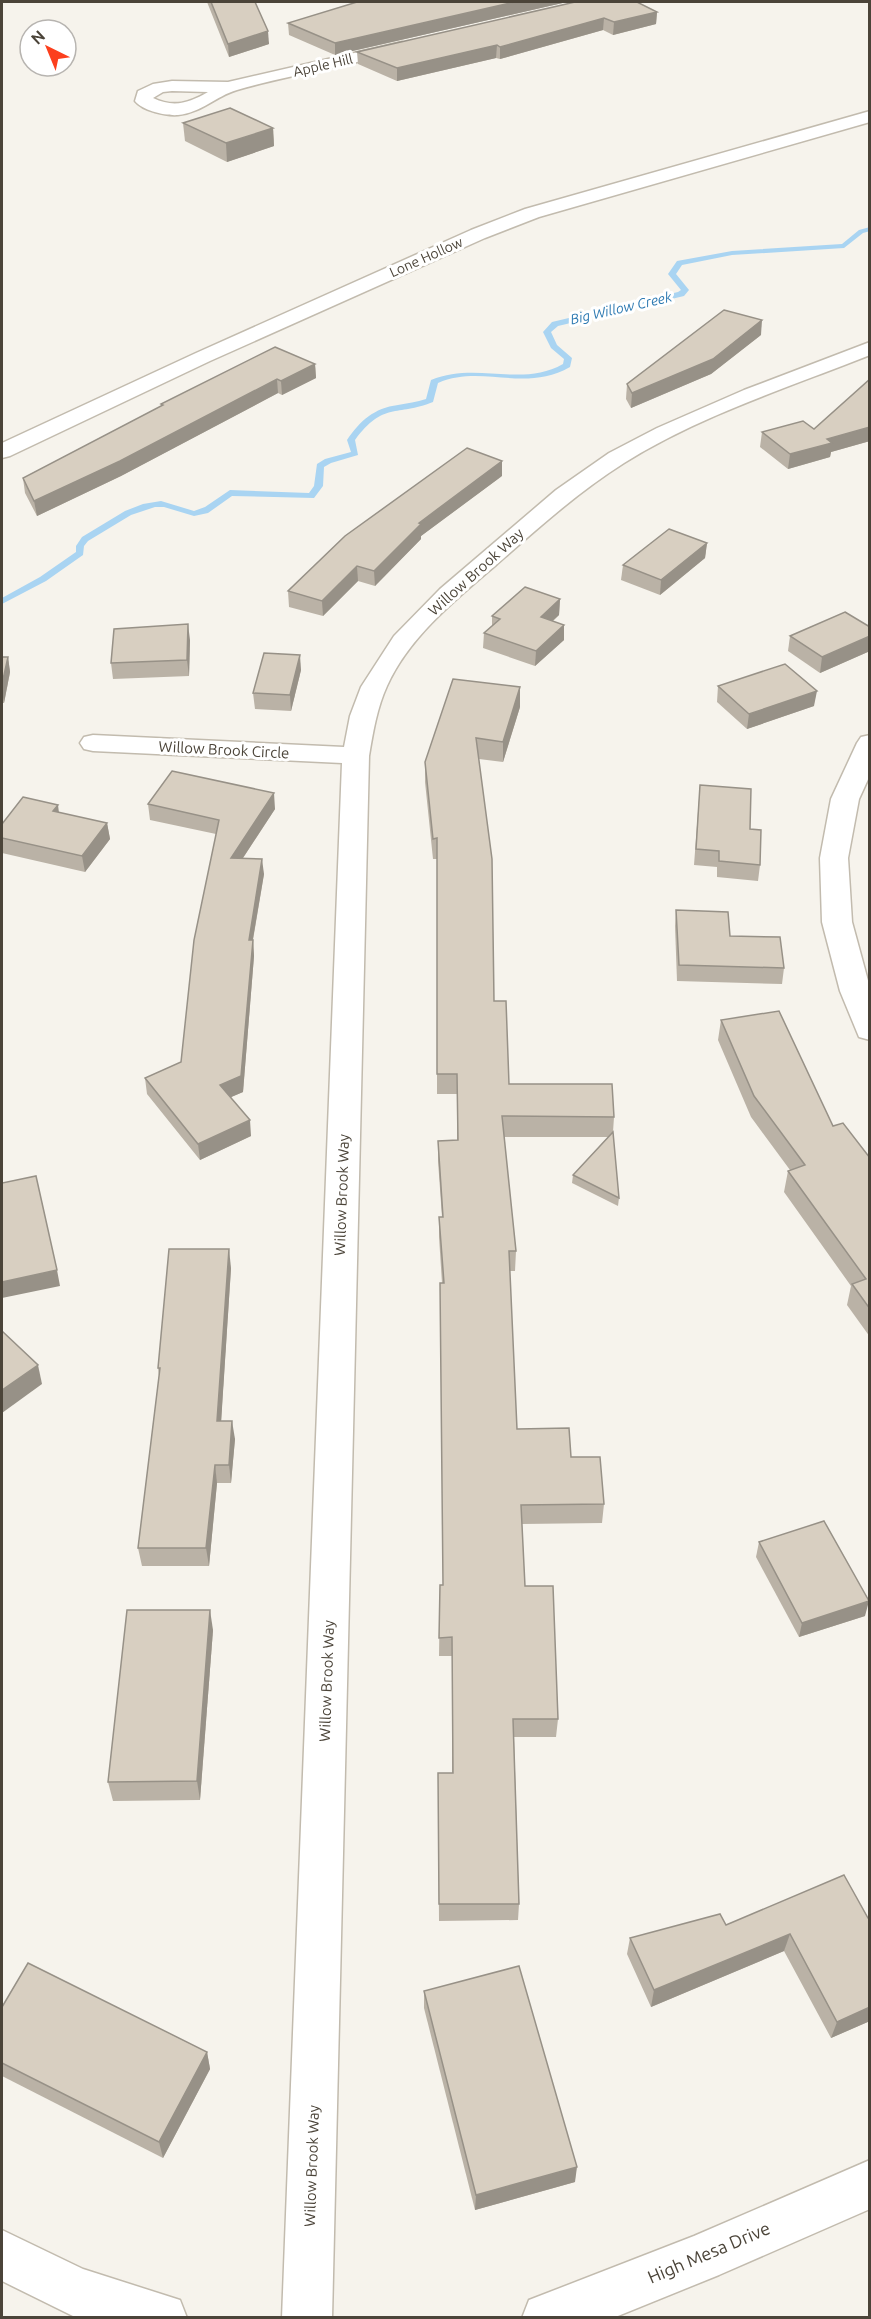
<svg xmlns="http://www.w3.org/2000/svg" width="871" height="2319" viewBox="0 0 871 2319" font-family="Ubuntu,sans-serif">
	<style>
		.lines { fill: none; stroke-linecap: round; stroke-linejoin: round }
		.stream { fill: #a9d4f2; fill-rule: evenodd }
		.street-casing { stroke: #c2bbae; stroke-width: 3 }
		.street { fill: #fff; fill-rule: evenodd }
		.wall { fill: #bab2a6 }
		.shaded-wall { fill: #979187 }
		.building { fill: #d8cfc1; stroke: #979187; stroke-width: 1.5 }
		.labels { text-anchor: middle; stroke-width: 6; stroke-linejoin: round; paint-order: stroke }
		.far-street-label { font-size: 14px; fill: #4b4439; stroke: #fff }
		.far-water-label { font-size: 14px; font-style: italic; fill: #2e7ab2; stroke: #fff }
		.street-label { font-size: 15px; fill: #4b4439; stroke: #fff }
		.near-street-label { font-size: 18px; fill: #4b4439; stroke: #fff }
	</style>
	<rect width="100%" height="100%" fill="#f6f3ec"/>
	<g class="lines">
		<path class="stream" d="M870,227V231L863,233L844,248L732,255L682,265L676,274L689,290L684,296L558,326L551,332L557,345L572,358L570,367C524,393 482,364 438,383L433,402C396,417 384,401 355,440L358,455L331,463L324,467L323,486L314,498L232,496L208,513L194,516L164,507H155L131,515L88,541L84,546L83,555L46,581L2,604V598L40,577L76,552V546L82,537L125,511L143,504L161,501L194,511L205,507L230,490L309,493L314,486L317,464L325,459L351,452L347,440C360,421 374,408 398,405C407,403 417,402 426,399L431,380C477,361 521,388 563,364L564,359L551,348L543,332L552,322L678,292L681,290L668,274L677,261L732,251L842,244L859,230Z"/>
		<defs>
			<g id="street">
				<path d="M402,42L410,47L408,50C351,65 293,74 237,90C216,96 201,113 178,115C166,116 143,111 135,101L138,91L153,84L172,81L228,82ZM172,91L208,92C189,103 174,108 153,98L163,92Z"/>
				<path d="M870,111V122L539,217L485,238L210,361L10,456L2,458V443L196,353L471,230L525,209Z"/>
				<path d="M870,342V355C787,388 699,416 624,463C578,492 537,529 496,565C456,599 409,637 387,686C377,708 373,732 369,756L332,2318H282L342,763L93,751L84,749L80,743L84,737L93,735L344,747L350,716L361,687L394,636L440,589L556,490L609,453L657,428L744,390Z"/>
				<path d="M870,735V775L859,799L848,858L852,922L870,988V1040L859,1037L840,991L822,922L820,858L831,799L857,743L861,737Z"/>
				<path d="M870,2160V2209L719,2275L613,2318H522L529,2300L694,2236Z"/>
				<path d="M2,2230L83,2269L180,2300L187,2318H77L2,2281Z"/>
			</g>
		</defs>
		<use href="#street" class="street-casing"/>
		<use href="#street" class="street"/>
	</g>
	<g class="wall">
		<path d="M207,2H255L269,44L229,57Z"/>
		<path d="M360,2H567L335,55L289,35L288,23Z"/>
		<path d="M575,2L657,12L656,24L613,35L603,30L500,59L496,58L397,81L358,64L357,52Z"/>
		<path d="M183,123L273,128L274,146L227,162L185,141Z"/>
		<path d="M761,335L711,374L631,408L626,399L627,384Z"/>
		<path d="M315,364L316,378L282,395L278,393L121,476L37,516L25,493L23,478L161,406V404Z"/>
		<path d="M870,379V441L831,452L830,457L788,469L760,447L762,432L814,429Z"/>
		<path d="M502,476L421,536V539L375,586L358,581L323,616L289,607L288,591Z"/>
		<path d="M707,543L705,558L660,595L621,580L623,565Z"/>
		<path d="M560,599L559,615L553,621L564,625V640L535,666L483,648L484,633L492,626V616Z"/>
		<path d="M870,627V651L820,673L788,651L790,636Z"/>
		<path d="M190,640L189,676L113,679L111,663Z"/>
		<path d="M2,657H8L10,672L4,703H2Z"/>
		<path d="M301,670L291,711L255,709L253,693Z"/>
		<path d="M718,686L814,706L747,729L717,702Z"/>
		<path d="M520,707L503,762L479,759L494,1001L509,1084L614,1117L613,1132L619,1198L618,1206L572,1183L573,1175L608,1137H504L516,1251L515,1271H509L517,1429L571,1457L604,1504L602,1523L522,1524L525,1586L558,1719L556,1737H514L519,1904L518,1920L439,1921L438,1773H452V1656H439L440,1585H443L442,1283L439,1237V1217H442L438,1161V1141L457,1140V1094H437V859H433L425,782V762Z"/>
		<path d="M700,785L760,865L758,881L717,877V867L694,865Z"/>
		<path d="M148,804L275,809L243,858L264,874L253,940L254,956L243,1092L231,1097L251,1136L200,1160L147,1094L145,1078L181,1062L216,834L150,820Z"/>
		<path d="M107,823L110,839L85,872L2,853V824Z"/>
		<path d="M676,910L730,936L784,968L782,984L677,981L675,926Z"/>
		<path d="M721,1020L833,1126L870,1158V1337L847,1305L851,1286L784,1192L788,1171L790,1170L751,1117L718,1040Z"/>
		<path d="M231,1268L221,1421L235,1439L231,1483H217L209,1566H142L138,1548L159,1376L158,1368Z"/>
		<path d="M759,1542L865,1616L799,1637L756,1557Z"/>
		<path d="M213,1630L200,1800L113,1801L108,1782Z"/>
		<path d="M868,1918H870V2021L831,2038L784,1951L651,2007L627,1954L630,1938L726,1925Z"/>
		<path d="M424,1991L575,2182L475,2210L424,2008Z"/>
		<path d="M2,2007L207,2052L210,2069L163,2158L2,2076Z"/>
	</g>
	<g class="shaded-wall">
		<path d="M515,2H567L335,55V43Z"/>
		<path d="M657,12L656,24L613,35L614,22Z"/>
		<path d="M604,18L603,30L500,59V47Z"/>
		<path d="M268,31L269,44L229,57L228,44Z"/>
		<path d="M497,45L496,58L397,81V68Z"/>
		<path d="M273,128L274,146L227,162L226,143Z"/>
		<path d="M762,320L761,335L711,374L631,408L632,393Z"/>
		<path d="M315,364L316,378L282,395L281,381Z"/>
		<path d="M277,379L278,393L121,476L37,516L34,501Z"/>
		<path d="M870,427V441L831,452L830,457L788,469L790,454L827,439Z"/>
		<path d="M502,461V476L421,536V539L375,586L374,571L419,523Z"/>
		<path d="M707,543L705,558L660,595L661,580Z"/>
		<path d="M357,566L358,581L323,616L322,601Z"/>
		<path d="M560,599L559,615L540,632L541,617Z"/>
		<path d="M188,624L190,640L189,676L187,660Z"/>
		<path d="M564,625V640L535,666L536,651Z"/>
		<path d="M870,636V651L820,673L822,657Z"/>
		<path d="M300,655L301,670L291,711L290,695Z"/>
		<path d="M8,657L10,672L4,703L2,691V684Z"/>
		<path d="M520,687V707L503,762V742Z"/>
		<path d="M817,691L814,706L747,729L749,714Z"/>
		<path d="M274,793L275,809L233,873L231,858Z"/>
		<path d="M58,805L60,821L53,811Z"/>
		<path d="M107,823L110,839L85,872L82,856Z"/>
		<path d="M262,859L264,874L250,956L249,940Z"/>
		<path d="M253,940L254,956L243,1092L222,1101L220,1085Z"/>
		<path d="M250,1120L251,1136L200,1160L198,1144Z"/>
		<path d="M229,1249L231,1268L220,1439L217,1421Z"/>
		<path d="M57,1270L60,1286L2,1298V1282Z"/>
		<path d="M38,1365L42,1384L2,1413V1390Z"/>
		<path d="M232,1421L235,1439L231,1483L229,1465Z"/>
		<path d="M215,1465L217,1483L209,1566L206,1548Z"/>
		<path d="M869,1601L865,1616L799,1637L802,1623Z"/>
		<path d="M210,1610L213,1630L200,1800L197,1781Z"/>
		<path d="M790,1934L784,1951L651,2007L654,1990Z"/>
		<path d="M870,2007V2021L831,2038L837,2022Z"/>
		<path d="M207,2052L210,2069L163,2158L159,2142Z"/>
		<path d="M577,2167L575,2182L475,2210L476,2195Z"/>
	</g>
	<g class="building">
		<path d="M211,2H255L268,31L228,44Z"/>
		<path d="M357,2H515L335,43L288,23Z"/>
		<path d="M575,2H637L657,12L614,22L604,18L500,47L497,45L397,68L357,52Z"/>
		<path d="M230,108L273,128L226,143L183,123Z"/>
		<path d="M724,310L762,320L713,359L632,393L627,384Z"/>
		<path d="M275,347L315,364L281,381L277,379L120,461L34,501L23,478L163,405L161,404Z"/>
		<path d="M870,379V427L827,439L832,443L790,454L762,432L803,421L814,429Z"/>
		<path d="M467,448L502,461L419,523L421,524L374,571L357,566L322,601L288,591L345,536Z"/>
		<path d="M669,529L707,543L661,580L623,565Z"/>
		<path d="M525,587L560,599L541,617L564,625L536,651L484,633L500,619L492,616Z"/>
		<path d="M845,612L870,627V636L822,657L790,636Z"/>
		<path d="M188,624L187,660L111,663L114,629Z"/>
		<path d="M264,653L300,655L290,695L253,693Z"/>
		<path d="M2,657H8L2,684Z"/>
		<path d="M785,664L817,691L749,714L718,686Z"/>
		<path d="M453,679L520,687L503,742L476,738L492,859L494,1001H506L509,1084H612L614,1117L502,1116L516,1251H509L517,1429L569,1428L571,1457H600L604,1504L521,1505L525,1586H553L558,1719H513L519,1904H439L438,1773H453L452,1637L439,1638L440,1585H443L440,1283H444L439,1217H443L438,1141L458,1140L457,1074H437V838L433,839L425,762Z"/>
		<path d="M172,771L274,793L231,858L262,859L249,940H253L241,1076L220,1085L250,1120L198,1144L145,1078L181,1062L194,940L219,820L148,804Z"/>
		<path d="M700,785L751,789L750,829L761,830L760,865L719,861V851L696,849Z"/>
		<path d="M23,797L58,805L53,811L107,823L82,856L2,838V824Z"/>
		<path d="M676,910L728,912L730,936L780,937L784,968L679,965Z"/>
		<path d="M779,1011L833,1126L843,1123L870,1158V1309L852,1284L866,1279L788,1171L805,1165L754,1096L721,1020Z"/>
		<path d="M613,1132L619,1198L573,1175Z"/>
		<path d="M36,1176L57,1270L2,1282V1183Z"/>
		<path d="M169,1249H229L217,1421H232L229,1465H215L206,1548H138L160,1368H158Z"/>
		<path d="M2,1331L38,1365L2,1390Z"/>
		<path d="M824,1521L869,1601L802,1623L759,1542Z"/>
		<path d="M127,1610H210L197,1781L108,1782Z"/>
		<path d="M844,1875L868,1918H870V2007L837,2022L790,1934L654,1990L630,1938L720,1914L726,1925Z"/>
		<path d="M28,1963L207,2052L159,2142L2,2063V2007Z"/>
		<path d="M519,1966L577,2167L476,2195L424,1991Z"/>
	</g>
	<g class="labels">
		<g class="far-street-label">
			<text transform="translate(323 65) rotate(-13)" y="5">Apple Hill</text>
			<text transform="translate(426 257) rotate(-24)" y="5">Lone Hollow</text>
		</g>
		<g class="far-water-label">
			<text transform="translate(621 308) rotate(-13)" y="5">Big Willow Creek</text>
		</g>
		<g class="street-label">
			<text transform="translate(476 572) rotate(-42)" y="5">Willow Brook Way</text>
			<text transform="translate(224 750) rotate(3)" y="5">Willow Brook Circle</text>
			<text transform="translate(342 1195) rotate(-88)" y="5">Willow Brook Way</text>
			<text transform="translate(327 1681) rotate(-88)" y="5">Willow Brook Way</text>
			<text transform="translate(312 2166) rotate(-88)" y="5">Willow Brook Way</text>
		</g>
		<g class="near-street-label">
			<text transform="translate(709 2253) rotate(-23)" y="6">High Mesa Drive</text>
		</g>
	</g>
	<rect width="871" height="2319" fill="none" stroke="#4b4439" stroke-width="6"/>
	<g transform="translate(48 48) rotate(317)"><circle r="28" fill="#ffffff" stroke="#b7b4b0" stroke-width="1.5"/>
	<path d="M0-4.5L10 22L0 15L-10 22Z" fill="#fc3f1d"/>
	<text y="-9" font-size="16" font-weight="bold" text-anchor="middle" fill="#4b4439">N</text>
	</g>
</svg>
